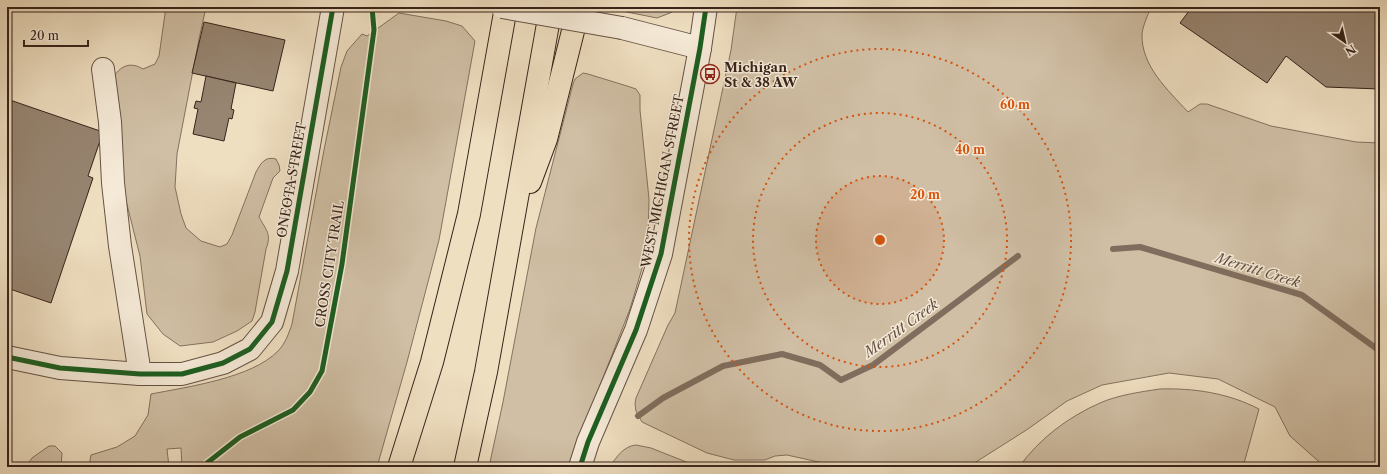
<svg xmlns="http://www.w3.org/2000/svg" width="1387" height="474" viewBox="0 0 1387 474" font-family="'Libre Caslon Text',serif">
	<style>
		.green { fill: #d0bfa5; stroke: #847160 }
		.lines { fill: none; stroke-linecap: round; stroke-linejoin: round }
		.stream { stroke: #806d5d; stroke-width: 6 }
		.building { fill: #978571; stroke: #37231b }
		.minor-casing { stroke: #655244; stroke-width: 24 }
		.highway-casing { stroke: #37231b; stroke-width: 24 }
		.minor { stroke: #f5ead7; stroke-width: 22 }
		.highway { stroke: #efdfc1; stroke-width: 22 }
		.minor-bridge-casing { stroke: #655244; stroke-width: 24; stroke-linecap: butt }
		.minor-bridge { stroke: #f5ead7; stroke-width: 22 }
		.cycleway-casing { stroke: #f5ead7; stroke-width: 8 }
		.cycleway { stroke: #1b5e20; stroke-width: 5 }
		.ring { fill: none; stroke: #d6540e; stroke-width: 2; stroke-dasharray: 2 4 }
		.labels { text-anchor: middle; stroke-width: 3; stroke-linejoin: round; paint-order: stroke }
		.poi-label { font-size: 13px; font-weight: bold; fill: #37231b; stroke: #f5ead7; text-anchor: start }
		.street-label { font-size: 13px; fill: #37231b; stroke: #f5ead7 }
		.water-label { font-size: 14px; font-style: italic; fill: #614e42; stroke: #f5ead7 }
		.centre { fill: #d6540e; stroke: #f5ead7; stroke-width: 2 }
		.ring-label { font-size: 12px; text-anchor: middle; font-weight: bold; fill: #d6540e; stroke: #f5ead7; stroke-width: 3; stroke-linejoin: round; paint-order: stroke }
	</style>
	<rect width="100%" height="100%" fill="#efdfc1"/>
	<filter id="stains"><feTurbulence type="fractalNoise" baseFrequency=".005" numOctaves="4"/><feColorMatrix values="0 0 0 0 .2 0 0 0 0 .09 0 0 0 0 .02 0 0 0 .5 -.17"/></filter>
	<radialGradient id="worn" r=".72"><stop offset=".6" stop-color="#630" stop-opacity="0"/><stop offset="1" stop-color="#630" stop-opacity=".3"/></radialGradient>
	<g class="green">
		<path d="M166,7H206L199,39L177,154L175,187L181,214L186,228L201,241L220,247L227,244L232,235L256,172C261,163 265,156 276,159L279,165L280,171L273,178L259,217C266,230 272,234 266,249L255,312L252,321L237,331L213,342L180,346L163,334L147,314L140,256L120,177L111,81C118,68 128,60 143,69L155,64L159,56Z"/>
		<path d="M602,7H681L670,13L657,18Z"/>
		<path d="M737,7H1151C1148,15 1143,25 1142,34C1141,66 1168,90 1188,112L1200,104H1207L1271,126L1356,142L1380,143V467H1325L1290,436L1275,407L1218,379L1169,373L1102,385L1067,401L1028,429L968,467H841L787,455L775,456L765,460H734L707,453L642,422L636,411L635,404L636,398L668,325L675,313L731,50Z"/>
		<path d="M399,13L446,21L462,26L475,41L439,240L407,362L377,467H182L181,448L167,449L169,467H91L90,460L91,455L117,447L135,436L148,415L151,394C187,387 252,378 278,351C285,344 289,333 292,324L324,150L341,67L347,51L362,34L367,36Z"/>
		<path d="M583,73L588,74L627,86L636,89L640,95V110L649,199L648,248L630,309L568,467H489L503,402L536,228L573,84L575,79Z"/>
		<path d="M1160,389C1194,388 1228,393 1259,409L1243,467H1019C1039,439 1068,417 1100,403C1118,395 1140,392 1160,389Z"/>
		<path d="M636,445L651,448L699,467H610C616,457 624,446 636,445Z"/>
		<path d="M49,446H55L62,453L61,467H28L27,465L32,458Z"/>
	</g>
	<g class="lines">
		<g class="stream">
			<path d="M1113,249L1140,247L1302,295L1380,351"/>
			<path d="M638,416L663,398L723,366L782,354L820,365L841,380L873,365L1018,256"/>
		</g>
	</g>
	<g class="building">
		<path d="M1192,7H1380V89L1326,87L1286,56L1267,83L1180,23Z"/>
		<path d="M204,22L285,40L273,91L192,73Z"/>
		<path d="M206,76L236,83L231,109L234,110L232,119L229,118L224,141L193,134L198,109L194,108L196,101L201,102Z"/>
		<path d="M7,99L103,132L88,176L93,178L51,303L7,288Z"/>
	</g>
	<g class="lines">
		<defs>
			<g id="minor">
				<path d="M622,28L700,48"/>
				<path d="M103,69L110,122L113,183L120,246L140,374"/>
				<path d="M7,357L60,368L140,374H182L223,363L250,349L272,322L287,271L333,7"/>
				<path d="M580,467L588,442L636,330L661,254L700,48L706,7"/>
			</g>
			<g id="highway">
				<path d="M530,182L546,139L579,7"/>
				<path d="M399,467L432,362L469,214L506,7"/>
				<path d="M465,467L486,372L551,7"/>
			</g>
		</defs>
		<use href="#minor" class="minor-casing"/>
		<use href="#highway" class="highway-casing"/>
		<use href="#minor" class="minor"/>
		<use href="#highway" class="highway"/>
		<defs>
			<path id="minor-bridge" d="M502,7L622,28"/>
		</defs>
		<use href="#minor-bridge" class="minor-bridge-casing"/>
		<use href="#minor-bridge" class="minor-bridge"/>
		<defs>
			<g id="cycleway">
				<path d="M7,357L60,368L140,374H182L223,363L250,349L272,322L287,271L333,7"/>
				<path d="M205,467L207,463L240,437L293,410L310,392L322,371L342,264L374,30L372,7"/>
				<path d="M580,467L588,442L636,330L661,254L700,48L706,7"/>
			</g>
		</defs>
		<use href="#cycleway" class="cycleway-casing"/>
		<use href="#cycleway" class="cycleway"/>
	</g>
	<circle cx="880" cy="240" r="64" fill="#d6540e" fill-opacity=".12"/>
	<g class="ring">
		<circle cx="880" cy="240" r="64"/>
		<circle cx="880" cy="240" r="127"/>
		<circle cx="880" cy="240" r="191"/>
	</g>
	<defs>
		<symbol id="bus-ring" viewBox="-11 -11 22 22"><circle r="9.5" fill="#f5ead7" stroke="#8f2418" stroke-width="1.5"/><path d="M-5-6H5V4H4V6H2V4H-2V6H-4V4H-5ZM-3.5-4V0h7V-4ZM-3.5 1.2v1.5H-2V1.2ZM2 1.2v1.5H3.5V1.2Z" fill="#8f2418"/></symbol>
	</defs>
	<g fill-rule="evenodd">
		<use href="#bus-ring" x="699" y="63" width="22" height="22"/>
	</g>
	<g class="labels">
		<g class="poi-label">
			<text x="724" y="72">Michigan<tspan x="724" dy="15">St &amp; 38 AW</tspan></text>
		</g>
		<g class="street-label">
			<text transform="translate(291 180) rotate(-80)" y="5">ONEOTA STREET</text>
			<text transform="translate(662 181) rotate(-79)" y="5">WEST MICHIGAN STREET</text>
			<text transform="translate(329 264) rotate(-81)" y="5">CROSS CITY TRAIL</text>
		</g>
		<g class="water-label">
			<text transform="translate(1258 270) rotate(17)" y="5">Merritt Creek</text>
			<text transform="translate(901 328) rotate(-36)" y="5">Merritt Creek</text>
		</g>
	</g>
	<circle cx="880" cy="240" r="6" class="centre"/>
	<g class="ring-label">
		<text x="1015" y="109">60 m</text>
		<text x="970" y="154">40 m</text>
		<text x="925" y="199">20 m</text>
	</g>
	<rect width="1387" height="474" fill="none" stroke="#efdfc1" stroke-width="24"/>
	<rect x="8" y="8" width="1371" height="458" fill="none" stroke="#37231b" stroke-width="2"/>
	<rect x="12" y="12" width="1363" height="450" fill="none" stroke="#37231b"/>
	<g transform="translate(1345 42) rotate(146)" stroke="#f5ead7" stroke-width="3" paint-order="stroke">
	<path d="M0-3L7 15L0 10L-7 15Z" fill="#37231b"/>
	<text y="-6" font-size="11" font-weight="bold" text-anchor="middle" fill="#37231b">N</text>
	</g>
	<path d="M24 40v6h64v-6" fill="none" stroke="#37231b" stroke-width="2"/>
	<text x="30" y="40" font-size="12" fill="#37231b" stroke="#f5ead7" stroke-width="3" paint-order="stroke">20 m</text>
	<rect width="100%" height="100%" filter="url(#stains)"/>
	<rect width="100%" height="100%" fill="url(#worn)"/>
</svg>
